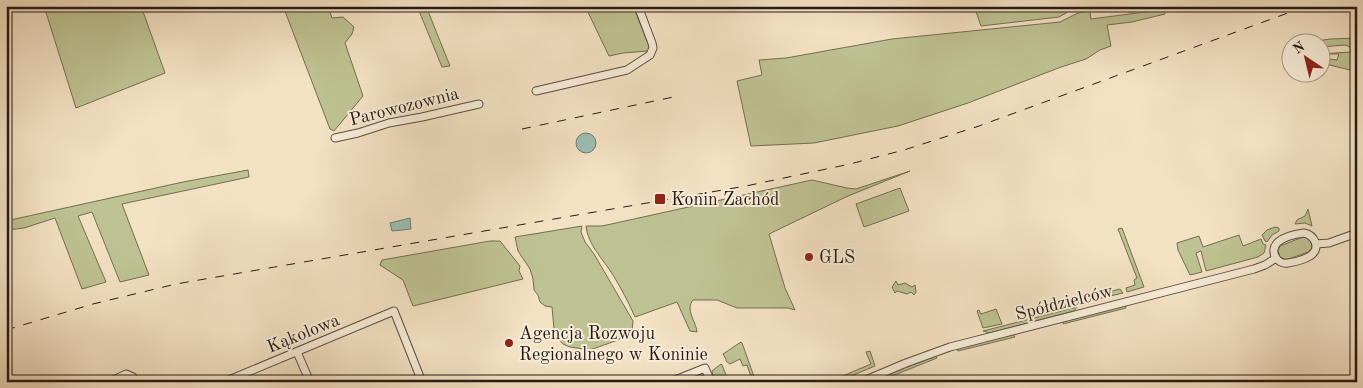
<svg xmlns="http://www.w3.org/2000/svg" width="1363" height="388" viewBox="0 0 1363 388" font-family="'Old Standard TT',serif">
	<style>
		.green { fill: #bec292; stroke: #726e53 }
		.water { fill: #9bbeb3; stroke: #6d7c73 }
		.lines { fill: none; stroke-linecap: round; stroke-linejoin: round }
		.minor-casing { stroke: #5a4c40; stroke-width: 9 }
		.minor { stroke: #f7ecd8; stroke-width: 7 }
		.rail { stroke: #271a14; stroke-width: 1; stroke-dasharray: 9 9; stroke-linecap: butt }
		.poi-dot { fill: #8f2418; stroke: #f7ecd8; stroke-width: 2 }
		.labels { text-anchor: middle; stroke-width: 4; stroke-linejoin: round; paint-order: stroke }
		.street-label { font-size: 18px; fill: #271a14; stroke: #f7ecd8 }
		.poi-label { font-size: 18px; fill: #271a14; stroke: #f7ecd8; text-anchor: start }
	</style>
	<rect width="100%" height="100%" fill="#f3e1c3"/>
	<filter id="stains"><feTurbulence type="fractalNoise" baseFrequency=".004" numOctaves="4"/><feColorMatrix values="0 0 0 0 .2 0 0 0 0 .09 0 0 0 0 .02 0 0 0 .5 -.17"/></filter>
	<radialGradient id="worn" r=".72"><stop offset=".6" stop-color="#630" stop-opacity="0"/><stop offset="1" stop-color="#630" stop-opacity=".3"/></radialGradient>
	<g class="green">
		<path d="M44,6H141L165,73L76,108Z"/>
		<path d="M283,6H328L332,18L343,17L354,27L352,34L345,43L363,96L334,131L330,129Z"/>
		<path d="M417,6H426L450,66L442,67Z"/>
		<path d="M585,6H633L649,46L648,51L623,53L609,56Z"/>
		<path d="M974,6H1069L1068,12L1059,17L981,26Z"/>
		<path d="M1160,10H1164L1165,14L1132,22L1107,25L1111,46L1100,50L1086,59L1061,67L968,103L898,126L814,143L751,146L737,81L762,75L759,60L786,58L892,39L1060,22L1078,13L1090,11L1091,19Z"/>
		<path d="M1357,38V68L1350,70L1321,63V58L1337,60L1339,54H1320L1351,52L1350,47L1345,45L1321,47L1320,42H1310L1330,39Z"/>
		<path d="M248,170L249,177L122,204L149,275L120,282L92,212L78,216L106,282L82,289L55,218L24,228L6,230V221L183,182Z"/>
		<path d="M910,171L848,196L769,234L785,288L795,310L788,308H737L717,300H693C685,310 696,321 697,332L690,331L677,302L635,317C629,303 621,288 613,275C603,259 588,245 586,226H602L812,180L847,188L856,189Z"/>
		<path d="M900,188L909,211L864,227L856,204Z"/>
		<path d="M1308,209L1312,226L1305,223L1295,224L1297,220L1305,216Z"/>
		<path d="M582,226L581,232L585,242L594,254L633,321L632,331L618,340L590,350L570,347L563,344L556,336L554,329L552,307L545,306L540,302L538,295L534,290L533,279L530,269L518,251L515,237Z"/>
		<path d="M1275,227L1279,228V231L1272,235L1267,242L1265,241L1262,235L1267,230Z"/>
		<path d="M1122,228L1144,287L1127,292L1126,288L1135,285L1134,280L1137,278L1118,229Z"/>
		<path d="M1239,235L1243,246L1261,239L1263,244L1266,245L1264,253L1258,257L1206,271L1201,251L1196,253L1202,272L1190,275L1178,250L1177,243L1199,236L1203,247Z"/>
		<path d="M1303,237H1306L1311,241L1312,248L1308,252L1286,260L1280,257L1278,251L1280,246Z"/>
		<path d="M490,241H500L520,266L519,271L523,279L413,306L403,280L380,265L382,260Z"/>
		<path d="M896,281L898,285L905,283L912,287L915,285L916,292L914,295L911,292L907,294L897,291L895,293L892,287Z"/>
		<path d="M1120,289L1123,293L1093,300L1092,296Z"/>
		<path d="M1125,305L1126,308L1063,324L1064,321Z"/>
		<path d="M1077,307L1074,311L989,333L983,331Z"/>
		<path d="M996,309L1002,324L983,328L977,311L979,310L981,314Z"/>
		<path d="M1013,334L1015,337L958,351L957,349Z"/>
		<path d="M741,342L742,343L756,382H753L747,365L743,366L740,359L730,364L726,361V359L723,354Z"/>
		<path d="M870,351L875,366L839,381L838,378L871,364L866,352Z"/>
		<path d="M936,356L937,358L877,382H874L875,379Z"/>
		<path d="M721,364L722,365L729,382H714L712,371Z"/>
		<path d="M696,374L705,376L709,382H677Z"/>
	</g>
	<g class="water">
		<circle cx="586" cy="143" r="10"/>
		<path d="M410,218L411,229L392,231L390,223Z"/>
	</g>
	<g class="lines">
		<defs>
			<g id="minor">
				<path d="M536,91L627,70L650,55L653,48L652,43L638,6"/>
				<path d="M335,138L358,133L389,123L422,117L479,104"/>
				<path d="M1304,233C1314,235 1322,248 1310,256C1305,259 1295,262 1288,263C1276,265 1269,250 1278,242C1284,237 1296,234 1304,233Z"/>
				<path d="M1316,244L1329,243L1357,233"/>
				<path d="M297,352L310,382"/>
				<path d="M109,382L126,374L133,377L135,382"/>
				<path d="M224,382L394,311L422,382"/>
				<path d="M670,382L705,368L711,382"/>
				<path d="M861,382L906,363L950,347L1254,269L1265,265L1276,258"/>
			</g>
		</defs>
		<use href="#minor" class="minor-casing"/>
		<use href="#minor" class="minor"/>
		<g class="rail">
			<path d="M522,129L678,96"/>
			<path d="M6,330L93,304L176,284L746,186L850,164L904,150L979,126L1307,6"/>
		</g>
	</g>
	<g class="poi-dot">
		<rect x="654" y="193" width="12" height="12" rx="2.5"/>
		<circle cx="809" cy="257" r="5"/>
		<circle cx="509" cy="343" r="5"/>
	</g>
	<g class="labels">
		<g class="street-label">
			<text transform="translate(404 106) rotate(-14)" y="6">Parowozownia</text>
			<text transform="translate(1064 302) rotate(-14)" y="6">Spółdzielców</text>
			<text transform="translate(303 333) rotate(-22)" y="6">Kąkolowa</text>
		</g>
		<g class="poi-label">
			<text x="671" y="205">Konin Zachód</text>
			<text x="819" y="263">GLS</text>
			<text x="519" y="339">Agencja Rozwoju<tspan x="519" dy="21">Regionalnego w Koninie</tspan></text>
		</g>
	</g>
	<rect width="1363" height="388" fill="none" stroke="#f3e1c3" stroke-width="25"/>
	<rect x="8" y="8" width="1348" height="373" fill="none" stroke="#271a14" stroke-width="2.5"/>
	<rect x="12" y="12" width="1338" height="363" fill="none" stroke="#271a14"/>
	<g transform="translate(1306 58) rotate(325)"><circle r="24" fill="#f7ecd8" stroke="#a4988a"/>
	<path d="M0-4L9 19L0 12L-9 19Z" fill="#8f2418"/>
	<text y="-8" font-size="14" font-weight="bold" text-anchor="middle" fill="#271a14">N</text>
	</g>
	<rect width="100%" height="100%" filter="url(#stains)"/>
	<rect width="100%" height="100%" fill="url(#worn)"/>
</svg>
